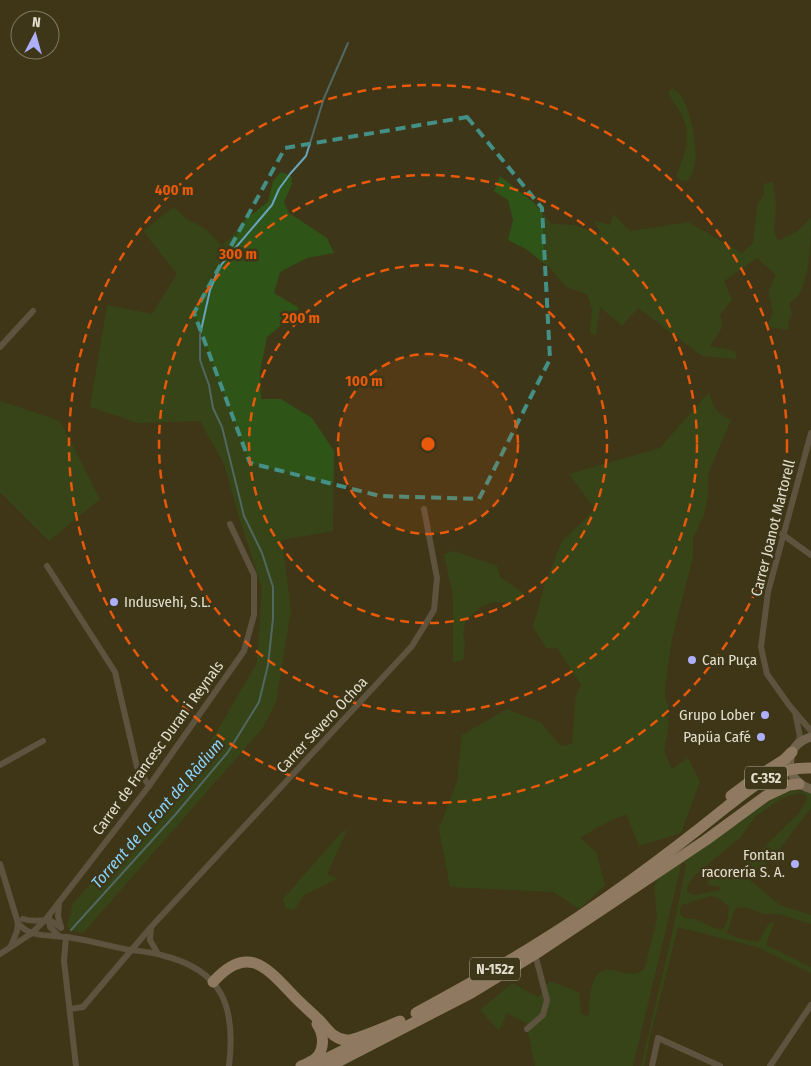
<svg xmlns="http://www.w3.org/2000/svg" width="811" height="1066" viewBox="0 0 811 1066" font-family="'Fira Sans Condensed',sans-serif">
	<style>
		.green { fill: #2f5417; fill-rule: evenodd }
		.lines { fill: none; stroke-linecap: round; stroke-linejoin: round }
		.stream { stroke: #68a5bd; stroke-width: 2 }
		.street { stroke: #85766f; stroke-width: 6 }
		.secondary { stroke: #b0998e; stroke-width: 9 }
		.highway { stroke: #f1cdbb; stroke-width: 11 }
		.highway-bridge { stroke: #f1cdbb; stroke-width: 11 }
		.marked { fill: none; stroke: #449086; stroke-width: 4; stroke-dasharray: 10 6; stroke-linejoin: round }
		.ring { fill: none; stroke: #e8590c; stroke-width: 2.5; stroke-dasharray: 9 6 }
		.poi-dot { fill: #adaffb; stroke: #3e3618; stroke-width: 2 }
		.labels { text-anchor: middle; stroke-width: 5; stroke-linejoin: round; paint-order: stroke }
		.shield { fill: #3e3618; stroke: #b2ac97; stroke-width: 1 }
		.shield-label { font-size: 14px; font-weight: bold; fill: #e3decd }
		.street-label { font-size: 15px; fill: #e3decd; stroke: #3e3618 }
		.poi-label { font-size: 15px; fill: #e3decd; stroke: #3e3618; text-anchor: end }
		.water-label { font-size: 16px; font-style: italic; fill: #89d6ff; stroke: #3e3618 }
		.centre { fill: #e8590c; stroke: #3e3618; stroke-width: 2.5 }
		.ring-label { font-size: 15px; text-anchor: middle; font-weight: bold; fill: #e8590c; stroke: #3e3618; stroke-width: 5; stroke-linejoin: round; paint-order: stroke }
	</style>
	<rect width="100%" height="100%" fill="#3e3618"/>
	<g class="green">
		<path d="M672,88C675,90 679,93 681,96C692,112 704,168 687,181L680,180L676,176C684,157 693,136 682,116C678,108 672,100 668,92Z"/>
		<path d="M281,172L291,176L292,184L284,202L289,213L327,238L334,253L307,258L280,272L274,293L299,308L289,319L267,337L260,372L261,399H281L312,418L334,451L333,531L282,540L291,610L276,703L262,729L83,933L71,930L67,926L73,903L197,765L257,663L262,588L238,514L224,464L200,421L138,423L90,407L107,305L152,314L177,274L143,231L174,207L184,217L207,230L223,247L224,242L230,239L243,221L268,202L273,181Z"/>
		<path d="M500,176L533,202L552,224L575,225L601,235L594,221L610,225L613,214L630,231L688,222L742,253L753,243L757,205L764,194L763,184L773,182L776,207L774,231L778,241L798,231L811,217C811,238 810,274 800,293C798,297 793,300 789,304L792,314L788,320L789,330L767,327L773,312L769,294L770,288L776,275L757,258L724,281L732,300L720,315L723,326L710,346L735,351L737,359L702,356L638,308L622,326L600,307L596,336L590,332L592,309L587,294L566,287L551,269L526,249L508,240L513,220L508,200L494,191Z"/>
		<path d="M709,392C714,408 715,413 731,420L708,474V496L704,515L693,538V557L672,639L665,687V698L669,707L665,712L669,724L664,751L672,769L688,758L700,782L681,833L639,846L626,814L600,826L580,838L596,852L605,885L580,909L553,892L450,887L439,829L457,781L462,735L507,709L540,722L561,746L572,744L576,695L581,685L557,648H546L533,627L545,583L562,541L595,509L569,474L660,448Z"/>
		<path d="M0,401L60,421L100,499L49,541L0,492Z"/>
		<path d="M454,551L497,566L500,577L524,593L513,603L492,602L479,608L466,620L463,633L465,645L463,660L453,662V597L444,554Z"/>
		<path d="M790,789L811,793V808L771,860L746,877L780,905L811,915V924L779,914H763L746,907L737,908L734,911L727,933L737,938L757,942C764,937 765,924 773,922L774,923L766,945L811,967V973L757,947L678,927L650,1037L644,1066H641L674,926L686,864L682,862L633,1066H535L526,1023L507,1013L499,1031L480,1010L512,983L538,997L545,989L549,981L579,992L581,1014L589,1016C590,932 628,993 645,967L657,919L654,886L662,873L749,814ZM799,793L806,795L807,797L806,801L799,813L751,860L734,873L707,881L708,885L720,887V890L695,895L687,892L688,886L695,875L741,837L755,817L782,798ZM711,896L720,899L729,907L727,923L722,930L714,928L695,919L684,918L680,914V909L682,905Z"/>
		<path d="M347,830L327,874L337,879L304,895L294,910L286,909L283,899L341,833Z"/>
	</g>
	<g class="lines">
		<path class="stream" d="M71,930L175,815L228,752L259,702L268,665L273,619V587L262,553L244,516L222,427L213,408L209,385L200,360V335L210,290L220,266L272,205L279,189L290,174L306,156L324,98L348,43"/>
		<g class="street">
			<path d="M0,347L33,311"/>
			<path d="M811,433L768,592L761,647L767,674L789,705L811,731"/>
			<path d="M782,534L811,555"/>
			<path d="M47,566L115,672L137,767L149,786"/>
			<path d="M795,712L800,737L797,743"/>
			<path d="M0,765L43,741"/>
			<path d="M0,864L18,923L17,931L11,946"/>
			<path d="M59,903L58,916L61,927"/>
			<path d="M49,917L50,927L59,936"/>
			<path d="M23,919C39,924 48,915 61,928"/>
			<path d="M18,923C29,938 50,935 67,937C88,940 109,946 130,950C140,951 151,952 161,955C223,970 236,1006 229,1066"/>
			<path d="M151,928L150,940L158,954"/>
			<path d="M66,937L64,961L76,1066"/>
			<path d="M0,954L32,933L46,919L149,786L244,651L254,615V575L230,524"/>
			<path d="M70,1009L83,1007L151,927L412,646L434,610L437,578L424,509"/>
			<path d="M527,1029L543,1015L547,1000L535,954"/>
			<path d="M652,1066L658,1038L720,1066"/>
			<path d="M770,1066L811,1005"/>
		</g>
		<path class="secondary" d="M811,737C782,745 783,781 811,789"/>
		<g class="highway">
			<path d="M731,796L751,781L785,759L792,752"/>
			<path d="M213,982C246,945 265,965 291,993C300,1003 310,1011 319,1020C327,1028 333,1039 346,1040C354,1041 390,1025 400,1021"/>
			<path d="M416,1013C456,991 497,969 535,945C603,903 667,855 729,805"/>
			<path d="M301,1066C306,1064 312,1062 316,1058C325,1049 324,1034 317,1024"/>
			<path d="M312,1066L376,1034"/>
			<path d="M330,1066L471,993L540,951L706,840L766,796L789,785L799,784"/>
		</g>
		<path class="highway-bridge" d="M729,805C756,784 775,767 811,768"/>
	</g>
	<path d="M0 0H811V1066H0ZM467,117L542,208L550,359L479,499L380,496L250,463L194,313L285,148Z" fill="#3e3618" fill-opacity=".55" fill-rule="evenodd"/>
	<path class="marked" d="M467,117L542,208L550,359L479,499L380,496L250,463L194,313L285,148Z"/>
	<circle cx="428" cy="444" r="90" fill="#e8590c" fill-opacity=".12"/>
	<g class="ring">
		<circle cx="428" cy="444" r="90"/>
		<circle cx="428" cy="444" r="179"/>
		<circle cx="428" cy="444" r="269"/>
		<circle cx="428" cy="444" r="359"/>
	</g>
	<g class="poi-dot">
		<circle cx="114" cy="602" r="5"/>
		<circle cx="692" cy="660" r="5"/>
		<circle cx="765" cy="715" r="5"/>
		<circle cx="761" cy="737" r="5"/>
		<circle cx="795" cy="864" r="5"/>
	</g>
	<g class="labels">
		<g class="shield">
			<rect x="745" y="766.5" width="42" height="23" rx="4"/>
			<rect x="470" y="957.5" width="50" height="23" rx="4"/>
		</g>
		<g class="shield-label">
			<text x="766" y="783">C-352</text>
			<text x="495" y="974">N-152z</text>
		</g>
		<g class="street-label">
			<text transform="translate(773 528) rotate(-76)" y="5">Carrer Joanot Martorell</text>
			<text transform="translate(322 725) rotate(-47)" y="5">Carrer Severo Ochoa</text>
			<text transform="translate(158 748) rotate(-54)" y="5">Carrer de Francesc Duran i Reynals</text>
		</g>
		<g class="poi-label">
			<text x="124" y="607" text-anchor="start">Indusvehi, S.L.</text>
			<text x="702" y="665" text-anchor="start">Can Puça</text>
			<text x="755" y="720">Grupo Lober</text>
			<text x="751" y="742">Papüa Café</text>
			<text x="785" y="860">Fontan<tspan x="785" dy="17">racorería S. A.</tspan></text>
		</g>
		<g class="water-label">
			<text transform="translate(157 813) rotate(-49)" y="6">Torrent de la Font del Ràdium</text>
		</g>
	</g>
	<circle cx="428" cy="444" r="8" class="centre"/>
	<g class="ring-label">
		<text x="174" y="195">400 m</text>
		<text x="238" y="259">300 m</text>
		<text x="301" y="323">200 m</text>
		<text x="364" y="386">100 m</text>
	</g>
	<g transform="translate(35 35) rotate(6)"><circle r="24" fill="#3e3618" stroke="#807960"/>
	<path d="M0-4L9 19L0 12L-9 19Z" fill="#adaffb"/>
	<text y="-8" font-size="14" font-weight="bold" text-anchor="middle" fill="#e3decd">N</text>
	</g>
</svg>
